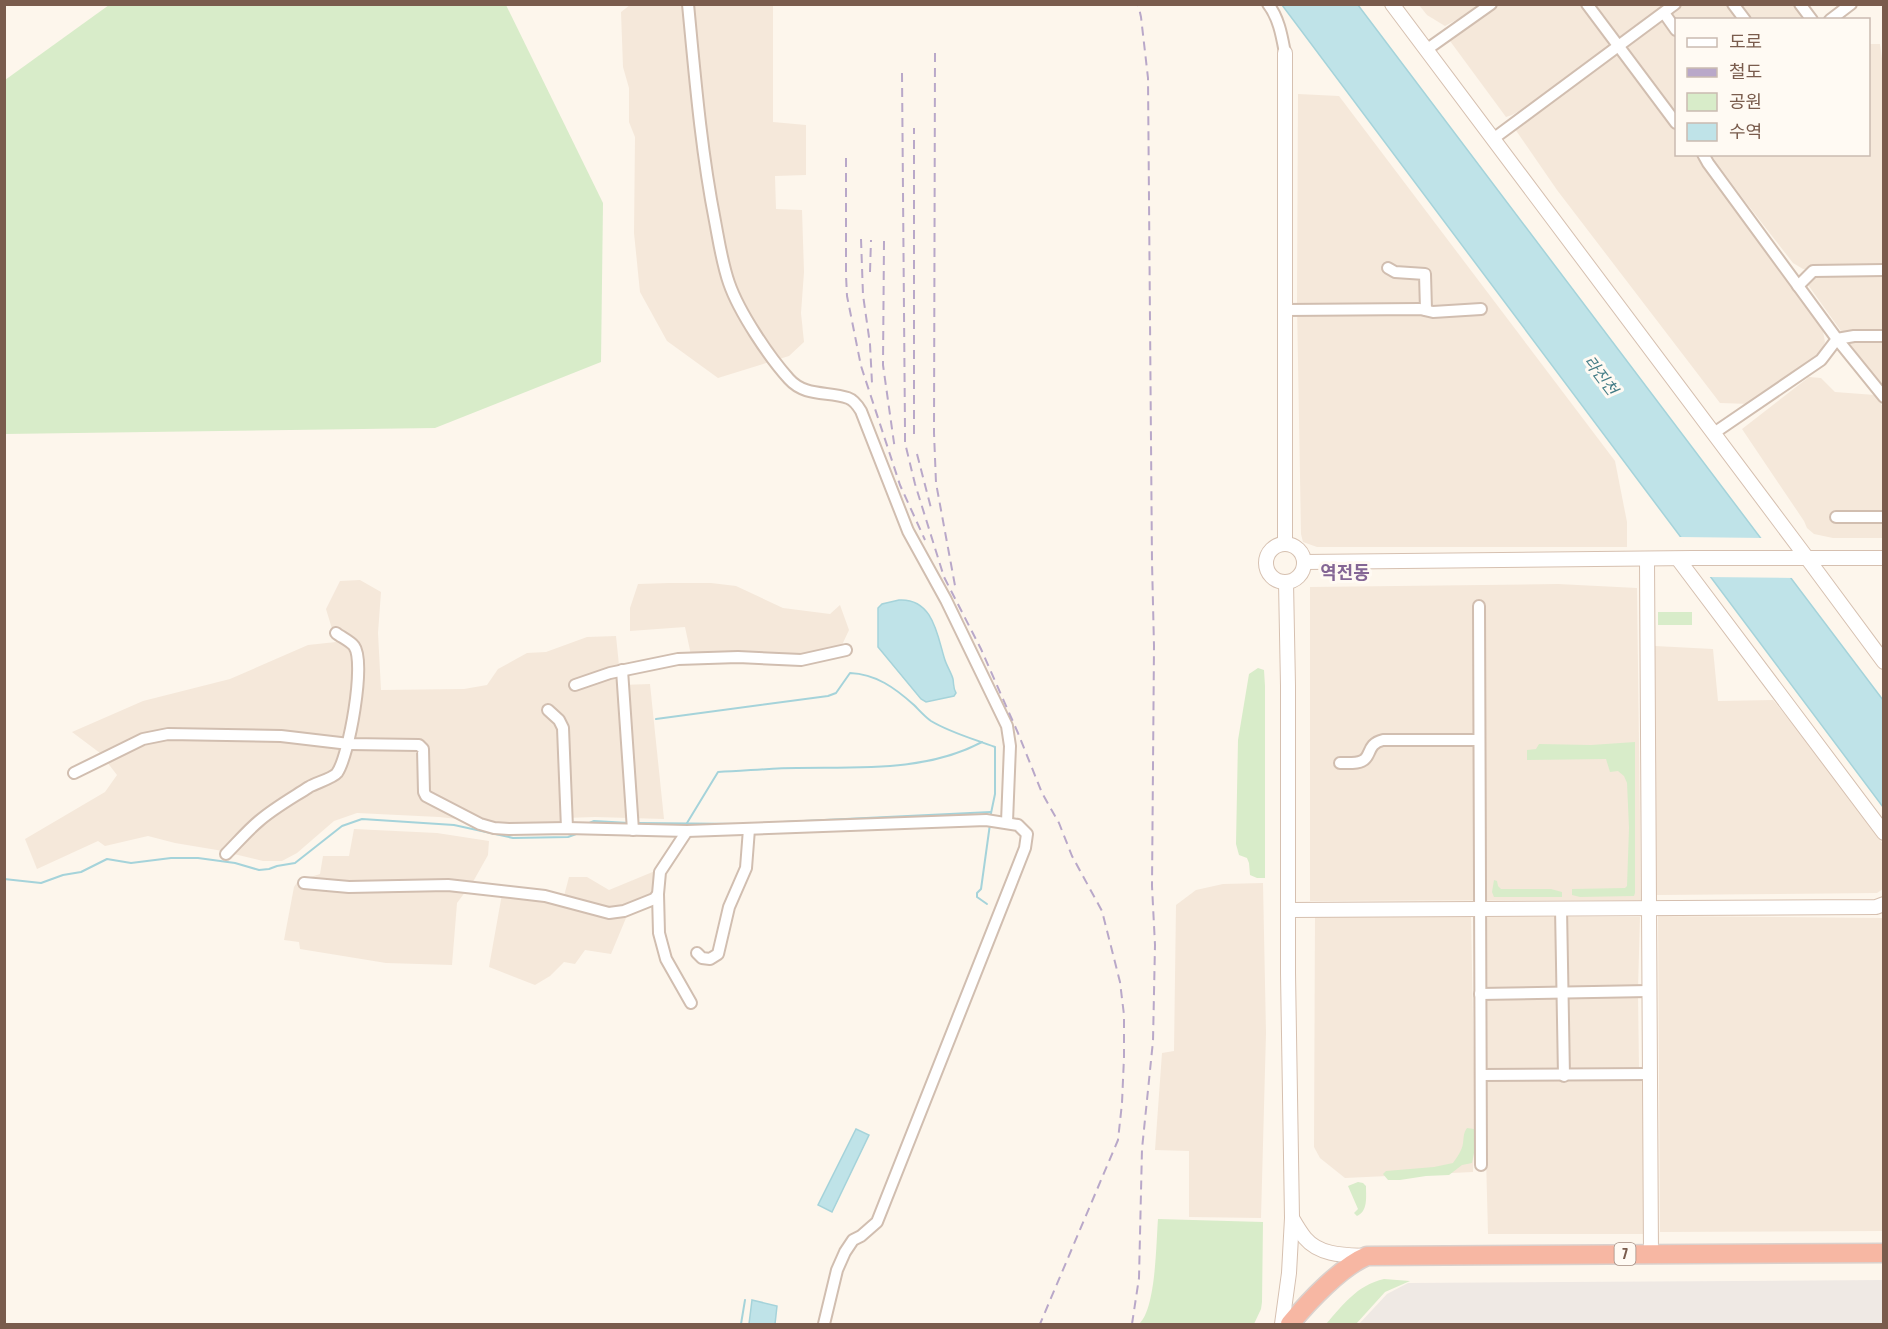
<svg xmlns="http://www.w3.org/2000/svg" width="1888" height="1329" viewBox="0 0 1888 1329" font-family="'Asap Condensed','Noto Sans KR',sans-serif">
	<style>
		.residential { fill: #f5e8da }
		.industrial { fill: #efe9e4 }
		.green { fill: #d8ecc9 }
		.water { fill: #bfe3e8; stroke: #a5d3da; stroke-width: 1.5 }
		.pier { fill: #fdf6ec }
		.lines { fill: none; stroke-linecap: round; stroke-linejoin: round }
		.stream { stroke: #a5d3da; stroke-width: 2 }
		.street-casing { stroke: #d1beb0; stroke-width: 14 }
		.secondary-casing { stroke: #d6c0b0; stroke-width: 16 }
		.highway-casing { stroke: #dad1cd; stroke-width: 21 }
		.street { stroke: #fff; stroke-width: 10 }
		.secondary { stroke: #fff; stroke-width: 14 }
		.highway { stroke: #f7b7a3; stroke-width: 18 }
		.rail { stroke: #b9a8c9; stroke-width: 2; stroke-dasharray: 9 6; stroke-linecap: butt }
		.labels { text-anchor: middle; stroke-width: 6; stroke-linejoin: round; paint-order: stroke }
		.shield { fill: #fffaf3; stroke: #a28b7f; stroke-width: 1.5 }
		.shield-label { font-size: 14px; font-weight: bold; fill: #7a5c4d }
		.water-label { font-size: 16px; font-style: italic; fill: #437c86; stroke: #fffaf3 }
		.quarter-label { font-size: 18px; font-weight: bold; fill: #846695; stroke: #fffaf3 }
	</style>
	<rect width="100%" height="100%" fill="#fdf6ec"/>
	<g class="residential">
		<path d="M1583,4L1614,46L1550,93L1512,115L1506,117L1450,41L1476,19L1499,5Z"/>
		<path d="M630,5H773V122L806,125V175L775,176L776,209L802,210L804,272L801,313L804,342L789,356L718,378L667,341L640,292L634,233L635,137L629,122V88L623,67L621,12Z"/>
		<path d="M1419,5H1484L1445,26L1427,15Z"/>
		<path d="M1593,5H1670L1620,40Z"/>
		<path d="M1680,5H1730L1741,19L1676,20V25L1669,15L1671,12Z"/>
		<path d="M1735,5H1798L1809,19H1747Z"/>
		<path d="M1661,22L1665,23L1676,38V117L1625,49Z"/>
		<path d="M1869,44H1880L1884,73L1883,268L1803,269L1793,263L1744,200L1711,155L1868,154Z"/>
		<path d="M1618,53L1657,107L1676,129V154L1695,155L1815,315L1823,331L1825,342L1820,353L1750,404L1720,403L1557,190L1515,129Z"/>
		<path d="M1298,94L1339,96L1615,461L1627,522V547H1317L1303,542L1301,534L1297,304Z"/>
		<path d="M1817,274H1883V331L1845,333L1841,331L1806,282Z"/>
		<path d="M1851,339H1883V387L1850,344Z"/>
		<path d="M1809,377L1821,378L1835,392L1875,395L1883,407V538H1833L1814,534L1807,528L1804,521L1742,429Z"/>
		<path d="M360,580L381,592L378,633L381,690L464,689L487,685L498,669L527,653L546,652L587,637L616,636L621,685L650,684L664,819L595,817L565,818L558,822L512,825L439,817L357,813L334,821L297,853L282,861H263L217,850L175,843L148,836L105,846L98,841L37,869L25,839L105,792L117,775L100,753L72,732L143,701L230,679L308,645L336,642L326,609L340,581Z"/>
		<path d="M669,583H711L736,586L783,608L830,614L840,605L849,630L842,645L820,652L786,656L691,655L685,627L630,631V608L638,584Z"/>
		<path d="M1558,584L1637,588L1641,900L1310,901V587Z"/>
		<path d="M1655,646L1713,649L1718,701L1773,700L1813,748L1883,844V889L1877,893L1656,895Z"/>
		<path d="M354,829L437,833L489,841L488,855L474,880L457,903L452,965L386,963L300,949L299,942L284,940L294,887L298,881L320,874L323,856H349Z"/>
		<path d="M655,871V891L650,896L631,906L611,954L585,950L575,964L564,962L550,976L535,985L489,967L502,894L564,896L569,877H587L609,890Z"/>
		<path d="M1263,883L1266,1033L1261,1218L1189,1217V1151L1155,1150L1162,1053L1174,1051L1176,905L1196,890L1223,884Z"/>
		<path d="M1315,915L1471,917L1475,1123L1473,1172L1345,1178L1320,1158L1314,1147Z"/>
		<path d="M1658,916L1883,918V1231L1660,1232Z"/>
		<path d="M1486,917H1559L1560,991H1487Z"/>
		<path d="M1563,917H1640L1638,989L1565,991Z"/>
		<path d="M1638,995L1639,1068L1568,1070L1566,996Z"/>
		<path d="M1485,997H1560L1562,1070L1486,1071Z"/>
		<path d="M1643,1078L1646,1234H1488L1484,1080Z"/>
	</g>
	<path class="industrial" d="M1883,1280V1324H1359L1387,1294L1408,1283Z"/>
	<g class="green">
		<path d="M109,5H506L603,203L601,362L435,428L5,434V80Z"/>
		<rect x="1658" y="612" width="34" height="13"/>
		<path d="M1258,668L1264,670L1265,686V878H1257L1250,875L1249,863L1247,858L1239,855L1236,844L1238,740L1249,674Z"/>
		<path d="M1635,742V893L1634,896L1580,897L1572,895V889L1625,888L1627,886L1629,828L1627,783L1624,776L1618,771L1610,772L1606,759L1527,760V750L1536,749L1539,744L1591,745Z"/>
		<path d="M1494,880L1497,881L1498,886L1501,889H1551L1562,892V897H1494L1492,892Z"/>
		<path d="M1467,1128L1474,1129L1476,1143L1472,1163L1462,1165L1449,1175L1426,1176L1400,1180H1388L1383,1174L1386,1171L1434,1167L1453,1163C1457,1157 1462,1151 1463,1143C1464,1137 1463,1134 1467,1128Z"/>
		<path d="M1358,1182L1363,1183L1366,1186C1366,1198 1368,1211 1357,1216L1354,1213L1358,1209L1348,1186Z"/>
		<path d="M1158,1219L1263,1222L1262,1302L1261,1309L1254,1324H1139C1156,1309 1156,1244 1158,1219Z"/>
		<path d="M1384,1279L1410,1281L1385,1292L1356,1324H1326C1343,1305 1357,1285 1384,1279Z"/>
	</g>
	<g class="water">
		<path d="M1282,5H1358L1883,700V807Z"/>
		<path d="M899,600C932,598 937,633 944,657C946,665 951,672 953,679C954,685 953,688 956,693L954,696L926,702L921,699L878,647V608L882,604Z"/>
		<path d="M856,1129L869,1135L832,1212L818,1205Z"/>
		<path d="M752,1300L777,1306L775,1324H749Z"/>
	</g>
	<path class="pier" d="M1679,537L1765,538L1795,578L1708,577Z"/>
	<g class="lines">
		<g class="stream">
			<path d="M656,719L828,696L836,693L850,673C876,674 895,688 914,705C919,710 925,717 931,721C951,733 974,739 995,747V794L990,818"/>
			<path d="M637,823L744,824L991,812"/>
			<path d="M687,823L718,772C745,771 771,768 797,768C858,767 926,772 982,742"/>
			<path d="M587,824L594,821L629,823"/>
			<path d="M4,879L41,883L63,875L81,872L107,859L131,863L171,858H198L235,863L259,870L269,869L277,866L295,863L342,826L362,819L454,825L513,838L568,837L579,833"/>
			<path d="M987,904L977,897V893L981,889L990,824"/>
			<path d="M741,1324L745,1300"/>
		</g>
		<defs>
			<g id="street">
				<path d="M688,4C695,77 701,150 715,221C719,242 722,263 729,283C739,312 769,357 789,379C805,397 828,391 848,398C854,400 858,406 861,411L908,531L946,600L1007,726L1010,746L1007,822"/>
				<path d="M1268,4C1279,18 1282,37 1285,53"/>
				<path d="M1587,4L1676,123"/>
				<path d="M1733,4L1745,20"/>
				<path d="M1800,4L1812,20"/>
				<path d="M1664,13L1676,30"/>
				<path d="M1830,20L1851,4"/>
				<path d="M1426,50L1491,4"/>
				<path d="M1493,139L1675,4"/>
				<path d="M1703,154L1708,163L1837,339L1884,397"/>
				<path d="M1388,268L1395,272L1425,274L1426,310"/>
				<path d="M1798,286L1813,271L1884,270"/>
				<path d="M1285,310L1420,309L1433,312L1481,309"/>
				<path d="M1714,433L1821,360L1837,339L1854,336H1884"/>
				<path d="M1836,517H1884"/>
				<path d="M1479,606L1481,1165"/>
				<path d="M622,670L633,830"/>
				<path d="M575,685L610,673L678,659L738,657L801,660L846,650"/>
				<path d="M548,710L559,720L563,728L567,828"/>
				<path d="M1340,763C1347,763 1356,764 1362,761C1372,757 1366,744 1383,740H1479"/>
				<path d="M74,773L143,739L168,734L281,736L349,744L419,745L423,749L424,792L426,796L480,824L494,828L509,829L567,828L687,831L986,820L1018,825L1027,834L1025,848L1014,876L877,1222L861,1236L853,1240L845,1252L837,1270L824,1324"/>
				<path d="M226,854C237,843 247,831 259,821C274,808 292,798 309,787C316,783 333,778 337,773C349,756 366,662 354,646C350,641 341,637 336,633"/>
				<path d="M304,883L349,887L448,885L545,896L609,913L624,911L654,899L658,894L660,872L687,831"/>
				<path d="M658,894L659,933L666,959L691,1003"/>
				<path d="M1561,908L1564,1076"/>
				<path d="M697,953L702,958L710,959L718,954L729,907L746,868L749,829"/>
				<path d="M1480,994L1649,991"/>
				<path d="M1481,1075L1650,1074"/>
			</g>
			<g id="secondary">
				<path d="M1392,4L1807,558L1884,662"/>
				<path d="M1285,544V53"/>
				<circle cx="1285" cy="563" r="19"/>
				<path d="M1647,559L1651,1254"/>
				<path d="M1678,559L1884,833"/>
				<path d="M1304,562L1692,558H1884"/>
				<path d="M1289,910L1876,907L1884,904"/>
				<path d="M1292,1218C1296,1225 1300,1232 1305,1238C1320,1256 1346,1255 1367,1256"/>
				<path d="M1282,1324L1289,1273L1292,1218L1288,973V686L1286,582"/>
			</g>
			<path id="highway" d="M1290,1324C1309,1301 1341,1267 1367,1256L1884,1253"/>
		</defs>
		<use href="#street" class="street-casing"/>
		<use href="#secondary" class="secondary-casing"/>
		<use href="#highway" class="highway-casing"/>
		<use href="#street" class="street"/>
		<use href="#secondary" class="secondary"/>
		<use href="#highway" class="highway"/>
		<g class="rail">
			<path d="M935,53L934,433L936,483L956,591"/>
			<path d="M902,73L905,430V443L915,484L944,577L981,649L1018,733L1042,793L1059,823L1072,856L1102,911L1120,982L1124,1015V1057L1122,1103L1118,1140L1040,1324"/>
			<path d="M846,158V275L847,296L861,366L900,485L925,540"/>
			<path d="M861,239L863,295L870,344L872,383"/>
			<path d="M884,241L883,365L895,450"/>
			<path d="M870,272L871,240"/>
			<path d="M914,434V128"/>
			<path d="M917,454L932,512"/>
			<path d="M1132,1324L1139,1278L1142,1149L1153,1041L1155,945L1152,886L1154,646L1152,562L1148,78L1141,17L1138,4"/>
		</g>
	</g>
	<g class="labels">
		<rect class="shield" x="1614.5" y="1243" width="21" height="22" rx="4.5"/>
		<g class="shield-label">
			<text x="1625" y="1259">7</text>
		</g>
		<g class="water-label">
			<text transform="translate(1601 375) rotate(53)" y="6">라진천</text>
		</g>
		<g class="quarter-label">
			<text x="1345" y="579">역전동</text>
		</g>
	</g>
	<rect width="1888" height="1329" fill="none" stroke="#7a5c4d" stroke-width="12"/>
	<rect x="1675" y="18" width="195" height="138" fill="#fffaf3" stroke="#cabbb1" stroke-width="1.5"/>
	<rect x="1687" y="38" width="30" height="9" fill="#ffffff" stroke="#cabbb1" stroke-width="1.5"/>
	<text x="1729" y="48" font-size="18" fill="#7a5c4d">도로</text>
	<rect x="1687" y="68" width="30" height="9" fill="#b9a8c9" stroke="#cabbb1" stroke-width="1.5"/>
	<text x="1729" y="78" font-size="18" fill="#7a5c4d">철도</text>
	<rect x="1687" y="93" width="30" height="18" fill="#d8ecc9" stroke="#cabbb1" stroke-width="1.5"/>
	<text x="1729" y="108" font-size="18" fill="#7a5c4d">공원</text>
	<rect x="1687" y="123" width="30" height="18" fill="#bfe3e8" stroke="#cabbb1" stroke-width="1.5"/>
	<text x="1729" y="138" font-size="18" fill="#7a5c4d">수역</text>
</svg>
